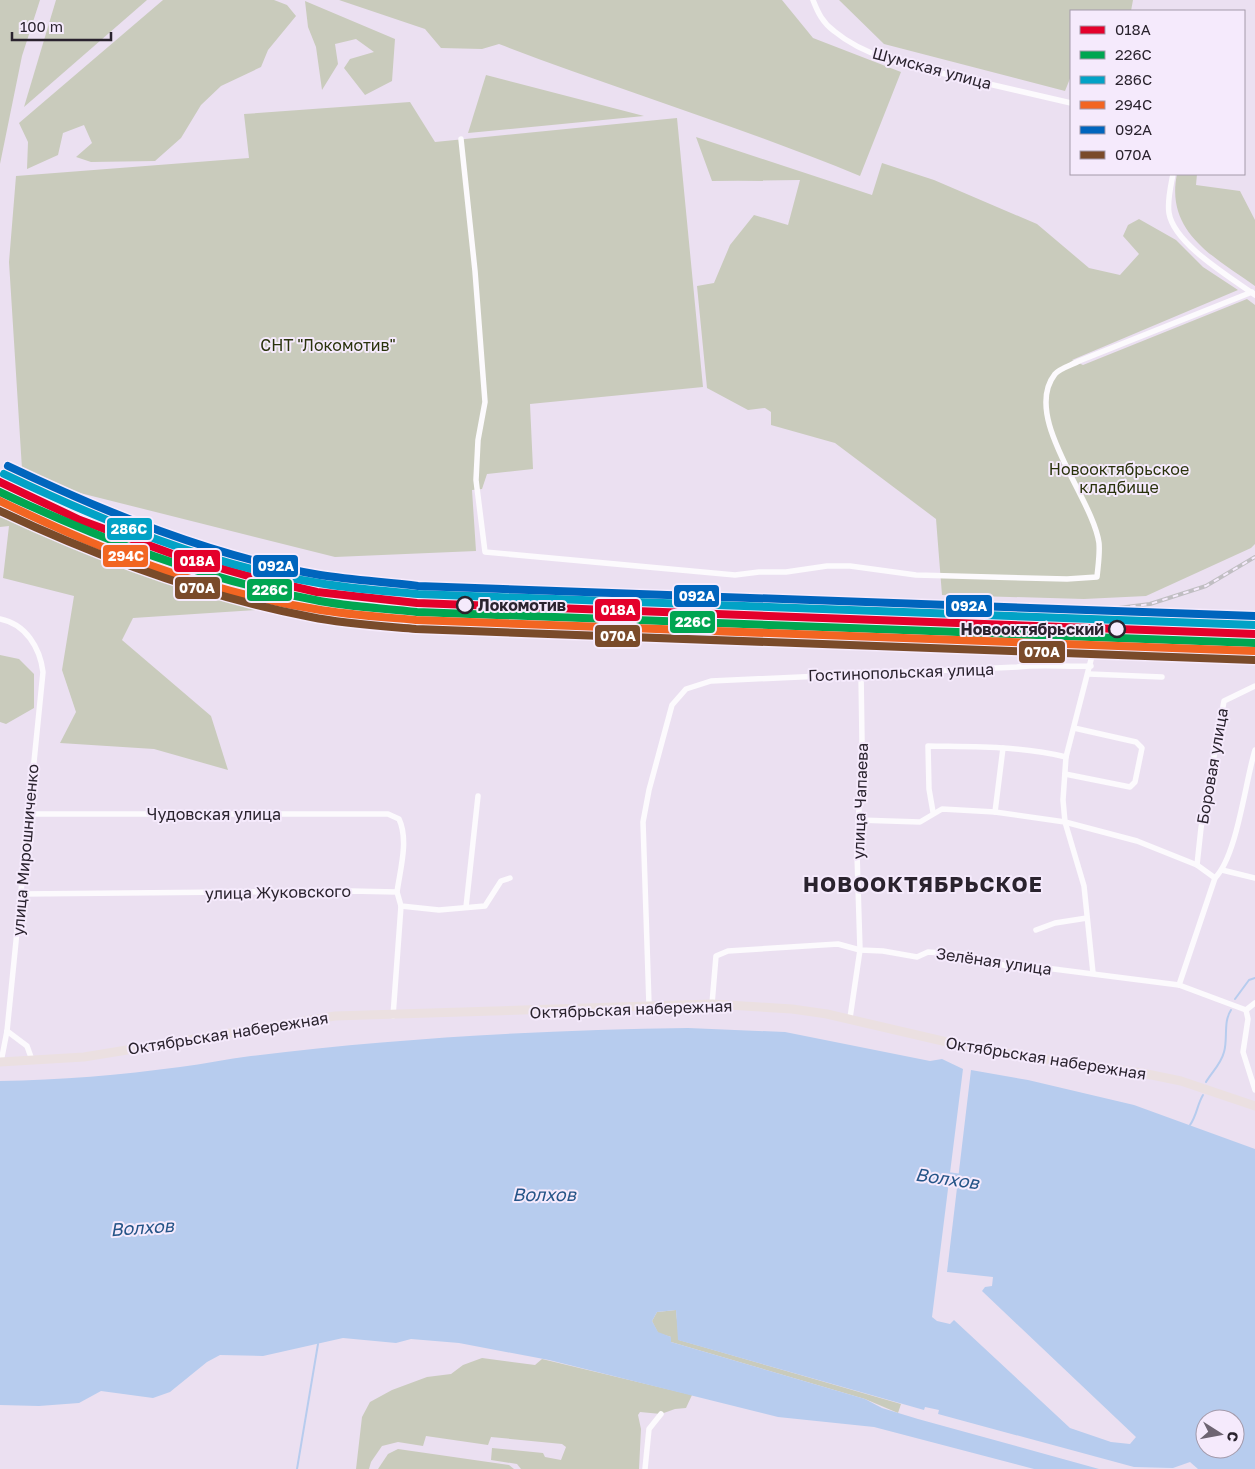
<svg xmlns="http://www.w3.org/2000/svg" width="1255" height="1469" viewBox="0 0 1255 1469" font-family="'Golos Text',sans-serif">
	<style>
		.green { fill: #c9cbbc }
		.water { fill: #b7ccee; fill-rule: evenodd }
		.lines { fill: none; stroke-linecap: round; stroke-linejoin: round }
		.stream { stroke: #b7ccee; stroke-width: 2 }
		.river { stroke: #b7ccee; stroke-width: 12 }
		.street { stroke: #fcfafd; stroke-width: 5.5 }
		.primary { stroke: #ebe0e1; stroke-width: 9 }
		.rail-casing { stroke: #c0bec2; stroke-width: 4 }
		.rail { stroke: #f5eafc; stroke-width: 2; stroke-dasharray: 5.5; stroke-linecap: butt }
		.rail-1-casing { stroke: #f5eafc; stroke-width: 11 }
		.rail-2-casing { stroke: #f5eafc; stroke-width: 11 }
		.rail-3-casing { stroke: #f5eafc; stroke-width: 11 }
		.rail-4-casing { stroke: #f5eafc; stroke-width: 11 }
		.rail-5-casing { stroke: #f5eafc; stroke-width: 11 }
		.rail-6-casing { stroke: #f5eafc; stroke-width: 11 }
		.rail-1 { stroke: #e4002b; stroke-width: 8 }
		.rail-2 { stroke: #00a651; stroke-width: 8 }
		.rail-3 { stroke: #02a2c6; stroke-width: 8 }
		.rail-4 { stroke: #f26522; stroke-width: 8 }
		.rail-5 { stroke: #0065bd; stroke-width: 8 }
		.rail-6 { stroke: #7a4b2a; stroke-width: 8 }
		.stop-dot { fill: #f5eafc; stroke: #2a232e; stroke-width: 2.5 }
		.labels { text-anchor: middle; stroke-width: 4; stroke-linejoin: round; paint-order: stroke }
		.street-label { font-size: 16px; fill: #2a232e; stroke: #f5eafc }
		.park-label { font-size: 16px; fill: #29320b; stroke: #f5eafc }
		.stop-label { font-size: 16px; font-weight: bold; fill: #2a232e; stroke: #f5eafc; text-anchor: start }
		.water-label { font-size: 18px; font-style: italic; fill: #255487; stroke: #f5eafc }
		.district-label { font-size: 21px; font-weight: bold; letter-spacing: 1px; fill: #2a232e; stroke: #f5eafc }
		.line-badge { stroke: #f5eafc; stroke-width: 2 }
		.badge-label { font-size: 14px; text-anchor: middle; font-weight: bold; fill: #fff }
	</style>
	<rect width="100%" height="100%" fill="#ebe0f1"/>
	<g class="green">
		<path d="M0,0H40L22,56L0,164Z"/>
		<path d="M56,0H147L24,107Z"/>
		<path d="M163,0H274L287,5L296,16L268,50L261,67L221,86L201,105L181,138L155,161L91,162L76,157L92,143L84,125L63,133L58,155L27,169L28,142L19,123Z"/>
		<path d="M339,0H782L813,38L901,72L860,176C742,127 619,90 499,44L482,49L441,48L425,29Z"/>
		<path d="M839,0H1133L1131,11H1071V76L1065,91L884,44Z"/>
		<path d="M305,1L395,39L392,81L365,95L344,68L350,59L374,52L356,39L335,44L338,64L322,90L316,47L308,27Z"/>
		<path d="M486,75L644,116L468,133Z"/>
		<path d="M410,102L435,142L677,118L703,387L530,404L533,469L487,474L482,489L472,490L476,551L335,557L64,489L22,469L9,262L16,176L249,158L244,114Z"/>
		<path d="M696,137L872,195L882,163L934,180L1037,224L1089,268L1120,275L1139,254L1123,236L1128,225L1139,219L1176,240L1203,267L1238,290L1072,360L1083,365L1247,299L1255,305V544L1251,548L1146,596L1084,599L942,595L936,519L835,443L771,425V412L765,408L748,410L707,388L697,286L714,283L730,245L754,215L788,225L800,180L712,181Z"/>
		<path d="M1177,174H1197L1196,185L1240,191L1255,220V286C1214,257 1165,232 1177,174Z"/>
		<path d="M0,494L22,506L170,565L346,604L133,618L122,640L211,716L228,770L154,749L60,743L76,712L62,670L74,596L3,578L9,526L0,527Z"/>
		<path d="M0,655L19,659L34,674V708L6,724L0,722Z"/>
		<path d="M676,1310L679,1340L901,1404L898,1413L865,1399L671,1342V1337L658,1333L652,1321L657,1312Z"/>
		<path d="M482,1358L535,1365L542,1359L692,1395L686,1408L675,1409L661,1414L640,1412L638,1415L641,1429L639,1469H521L517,1464L491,1460L492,1448L543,1453L545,1457L561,1460L566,1447L562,1444L491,1437L488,1445L426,1436L423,1446L398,1442L382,1446L371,1462L369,1469H356L362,1417L370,1402L392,1390L427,1377L451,1374L463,1365Z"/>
		<path d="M398,1449L509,1465L514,1469H378L388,1454Z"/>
	</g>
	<path class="water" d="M688,1028L785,1032L930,1061L942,1059L963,1069L932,1317L937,1321L950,1324L954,1320L1070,1428L1111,1442L1130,1444L1136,1437L982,1291L985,1287L992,1286L993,1277L947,1272L971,1070L1028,1080L1134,1105L1255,1149V1469H1198L1190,1462L1173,1468L1134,1467L938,1414L939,1410L925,1407L924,1410L678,1340L676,1310L657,1312L652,1321L658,1332L671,1337V1342L865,1399L882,1408L918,1419L1099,1469H1034L874,1427L778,1417L549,1360L459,1343L411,1339L396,1343L343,1338L263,1356L220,1355L207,1362L170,1392L153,1398L101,1391L79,1403L39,1406L0,1405V1081C60,1080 121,1075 180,1067C204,1064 227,1059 251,1056C395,1038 542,1030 688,1028ZM1205,1419H1235V1449H1205Z"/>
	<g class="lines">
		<g class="stream">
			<path d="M1235,999L1249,980L1255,978"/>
			<path d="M1206,1082C1212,1072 1221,1064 1224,1052C1228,1039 1223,1022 1231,1010"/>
			<path d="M1190,1125C1197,1115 1197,1105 1203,1095"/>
			<path d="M297,1469L318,1344"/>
		</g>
		<path class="river" d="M933,1176L975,1182"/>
		<g class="street">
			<path d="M813,0C818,13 823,23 834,31C869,60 920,68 963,78C999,86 1035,95 1071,103"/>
			<path d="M461,139L475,271L485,402L478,440L476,480L485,552L735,575L759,572H786L827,566H850L916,575L1067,579L1097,577C1098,566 1100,554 1099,543C1093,498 1021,417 1055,374C1060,368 1072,365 1079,361L1252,292"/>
			<path d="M1173,174C1171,185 1167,201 1169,213C1174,244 1230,277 1255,295"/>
			<path d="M0,619C26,624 40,648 43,672L7,1031L1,1062"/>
			<path d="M1089,674L1162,677"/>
			<path d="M1065,774L1130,787L1135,782L1142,748L1136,742L1074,728"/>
			<path d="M933,812L929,789L928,746C975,747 1021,746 1066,757"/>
			<path d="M995,812L1003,748"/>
			<path d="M27,814H388L399,819C409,840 400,870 397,892"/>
			<path d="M858,820L920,822L942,809L995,812L1065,822L1137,841L1197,865L1215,878"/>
			<path d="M1197,865L1201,828L1224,701L1255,686"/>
			<path d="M1222,870L1255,878"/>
			<path d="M21,894L350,891L397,892L401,906L439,910L485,906L501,881L510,878"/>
			<path d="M466,907L478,796"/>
			<path d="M1036,930L1055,923L1087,918"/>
			<path d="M1093,973L1084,886L1065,822L1063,800L1066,757L1094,648"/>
			<path d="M1179,985L1215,878C1237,856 1245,783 1255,750"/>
			<path d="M712,1004L716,956L728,951L838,944L860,950L883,951L917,957L928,952L971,955L981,961L1009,966H1030L1179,985L1246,1010L1255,1003"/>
			<path d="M649,1005L643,822L649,790L672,705L686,689L711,681L1017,667C1041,664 1066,667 1091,666"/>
			<path d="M1246,1010L1248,1019L1243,1052L1255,1090"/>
			<path d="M393,1016L401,906"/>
			<path d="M850,1018L860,950L857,854L862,741L861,673"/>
			<path d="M7,1031L27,1046L32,1060"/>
			<path d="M645,1469L649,1429L661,1414"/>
		</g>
		<path class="primary" d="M0,1062L84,1057L335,1016L712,1004L792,1009L827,1014L977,1049L1142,1073L1181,1081L1255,1106"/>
		<defs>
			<path id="rail" d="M559,603L684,595L1095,611L1150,604L1206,586L1255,557"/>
		</defs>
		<use href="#rail" class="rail-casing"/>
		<use href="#rail" class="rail"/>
		<defs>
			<path id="rail-1" d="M0,482L80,520L178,556L248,576L317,592L417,603L1255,634"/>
			<path id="rail-2" d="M0,492C100,539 205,580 315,600C348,607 383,608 417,612L1255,643"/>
			<path id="rail-3" d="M4,474C103,521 210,566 319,583C352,589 385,591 418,594L1255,625"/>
			<path id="rail-4" d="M0,501C99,549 205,592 315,609C348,615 383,617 416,620L1254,651"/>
			<path id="rail-5" d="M8,466C107,513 211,556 320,575C352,580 386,582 418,586L1255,616"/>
			<path id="rail-6" d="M0,511C100,558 202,596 311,617C345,624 381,626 416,629L1254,660"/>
		</defs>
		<use href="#rail-1" class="rail-1-casing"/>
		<use href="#rail-2" class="rail-2-casing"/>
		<use href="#rail-3" class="rail-3-casing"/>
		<use href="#rail-4" class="rail-4-casing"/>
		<use href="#rail-5" class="rail-5-casing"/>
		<use href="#rail-6" class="rail-6-casing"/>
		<use href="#rail-1" class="rail-1"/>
		<use href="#rail-2" class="rail-2"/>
		<use href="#rail-3" class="rail-3"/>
		<use href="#rail-4" class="rail-4"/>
		<use href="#rail-5" class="rail-5"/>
		<use href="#rail-6" class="rail-6"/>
	</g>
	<g class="stop-dot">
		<circle cx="465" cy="605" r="8"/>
		<circle cx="1117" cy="629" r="8"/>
	</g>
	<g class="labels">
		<g class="street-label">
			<text transform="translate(932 68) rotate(15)" y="6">Шумская улица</text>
			<text transform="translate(901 672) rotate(-2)" y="6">Гостинопольская улица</text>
			<text transform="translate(1212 766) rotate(-80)" y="6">Боровая улица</text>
			<text transform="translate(860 801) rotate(-88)" y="6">улица Чапаева</text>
			<text x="214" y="820">Чудовская улица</text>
			<text transform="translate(25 850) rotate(-85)" y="6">улица Мирошниченко</text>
			<text transform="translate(278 892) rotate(-1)" y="6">улица Жуковского</text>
			<text transform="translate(994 961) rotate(8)" y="6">Зелёная улица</text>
			<text transform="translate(631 1009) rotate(-2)" y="6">Октябрьская набережная</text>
			<text transform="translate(228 1033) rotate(-9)" y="6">Октябрьская набережная</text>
			<text transform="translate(1046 1058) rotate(9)" y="6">Октябрьская набережная</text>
		</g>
		<g class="park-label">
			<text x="328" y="351">СНТ "Локомотив"</text>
			<text x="1119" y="475">Новооктябрьское<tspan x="1119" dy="18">кладбище</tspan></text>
		</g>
		<g class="stop-label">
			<text x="478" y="611">Локомотив</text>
			<text x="1104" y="635" text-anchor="end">Новооктябрьский</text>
		</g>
		<g class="water-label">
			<text transform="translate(947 1179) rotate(8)" y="6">Волхов</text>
			<text x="544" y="1201">Волхов</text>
			<text transform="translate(142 1228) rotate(-4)" y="6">Волхов</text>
		</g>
		<g class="district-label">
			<text x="923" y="892">НОВООКТЯБРЬСКОЕ</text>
		</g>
	</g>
	<g class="line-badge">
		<rect x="106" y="517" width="47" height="24" rx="5" fill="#02a2c6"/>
		<rect x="102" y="544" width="47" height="24" rx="5" fill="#f26522"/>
		<rect x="173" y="549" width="48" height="24" rx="5" fill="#e4002b"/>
		<rect x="252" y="554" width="47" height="24" rx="5" fill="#0065bd"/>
		<rect x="174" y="576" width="47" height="24" rx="5" fill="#7a4b2a"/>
		<rect x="246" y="578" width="47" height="24" rx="5" fill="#00a651"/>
		<rect x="673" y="584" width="47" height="24" rx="5" fill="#0065bd"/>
		<rect x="945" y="594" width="48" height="24" rx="5" fill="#0065bd"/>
		<rect x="594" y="598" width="47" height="24" rx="5" fill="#e4002b"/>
		<rect x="669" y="610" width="47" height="24" rx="5" fill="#00a651"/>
		<rect x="594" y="624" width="47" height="24" rx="5" fill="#7a4b2a"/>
		<rect x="1018" y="640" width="48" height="24" rx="5" fill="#7a4b2a"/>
	</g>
	<g class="badge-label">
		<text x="129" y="534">286С</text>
		<text x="126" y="561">294С</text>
		<text x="197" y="566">018А</text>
		<text x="276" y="571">092А</text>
		<text x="197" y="593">070А</text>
		<text x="270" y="595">226С</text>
		<text x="697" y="601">092А</text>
		<text x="969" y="611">092А</text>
		<text x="618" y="615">018А</text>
		<text x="693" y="627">226С</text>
		<text x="618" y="641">070А</text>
		<text x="1042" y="657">070А</text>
	</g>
	<rect x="1070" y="10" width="175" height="165" fill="#f5eafc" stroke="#a49aaa"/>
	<rect x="1080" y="26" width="25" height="8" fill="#e4002b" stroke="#a49aaa"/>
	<text x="1115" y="35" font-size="15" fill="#2a232e">018А</text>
	<rect x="1080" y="51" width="25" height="8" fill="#00a651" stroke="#a49aaa"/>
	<text x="1115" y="60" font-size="15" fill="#2a232e">226С</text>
	<rect x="1080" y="76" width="25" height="8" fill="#02a2c6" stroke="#a49aaa"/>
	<text x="1115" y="85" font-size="15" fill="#2a232e">286С</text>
	<rect x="1080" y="101" width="25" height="8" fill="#f26522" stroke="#a49aaa"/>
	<text x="1115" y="110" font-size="15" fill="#2a232e">294С</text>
	<rect x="1080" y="126" width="25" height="8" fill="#0065bd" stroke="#a49aaa"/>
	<text x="1115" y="135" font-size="15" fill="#2a232e">092А</text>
	<rect x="1080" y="151" width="25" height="8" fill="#7a4b2a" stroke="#a49aaa"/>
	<text x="1115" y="160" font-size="15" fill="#2a232e">070А</text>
	<g transform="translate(1220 1434) rotate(101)"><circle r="24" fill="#f5eafc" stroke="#a49aaa"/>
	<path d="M0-4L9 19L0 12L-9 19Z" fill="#6e6572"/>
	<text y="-8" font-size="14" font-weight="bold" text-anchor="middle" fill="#2a232e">С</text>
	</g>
	<path d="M12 32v8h99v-8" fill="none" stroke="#2a232e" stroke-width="2.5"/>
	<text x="20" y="32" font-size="15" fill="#2a232e" stroke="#f5eafc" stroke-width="4" paint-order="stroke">100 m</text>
</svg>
